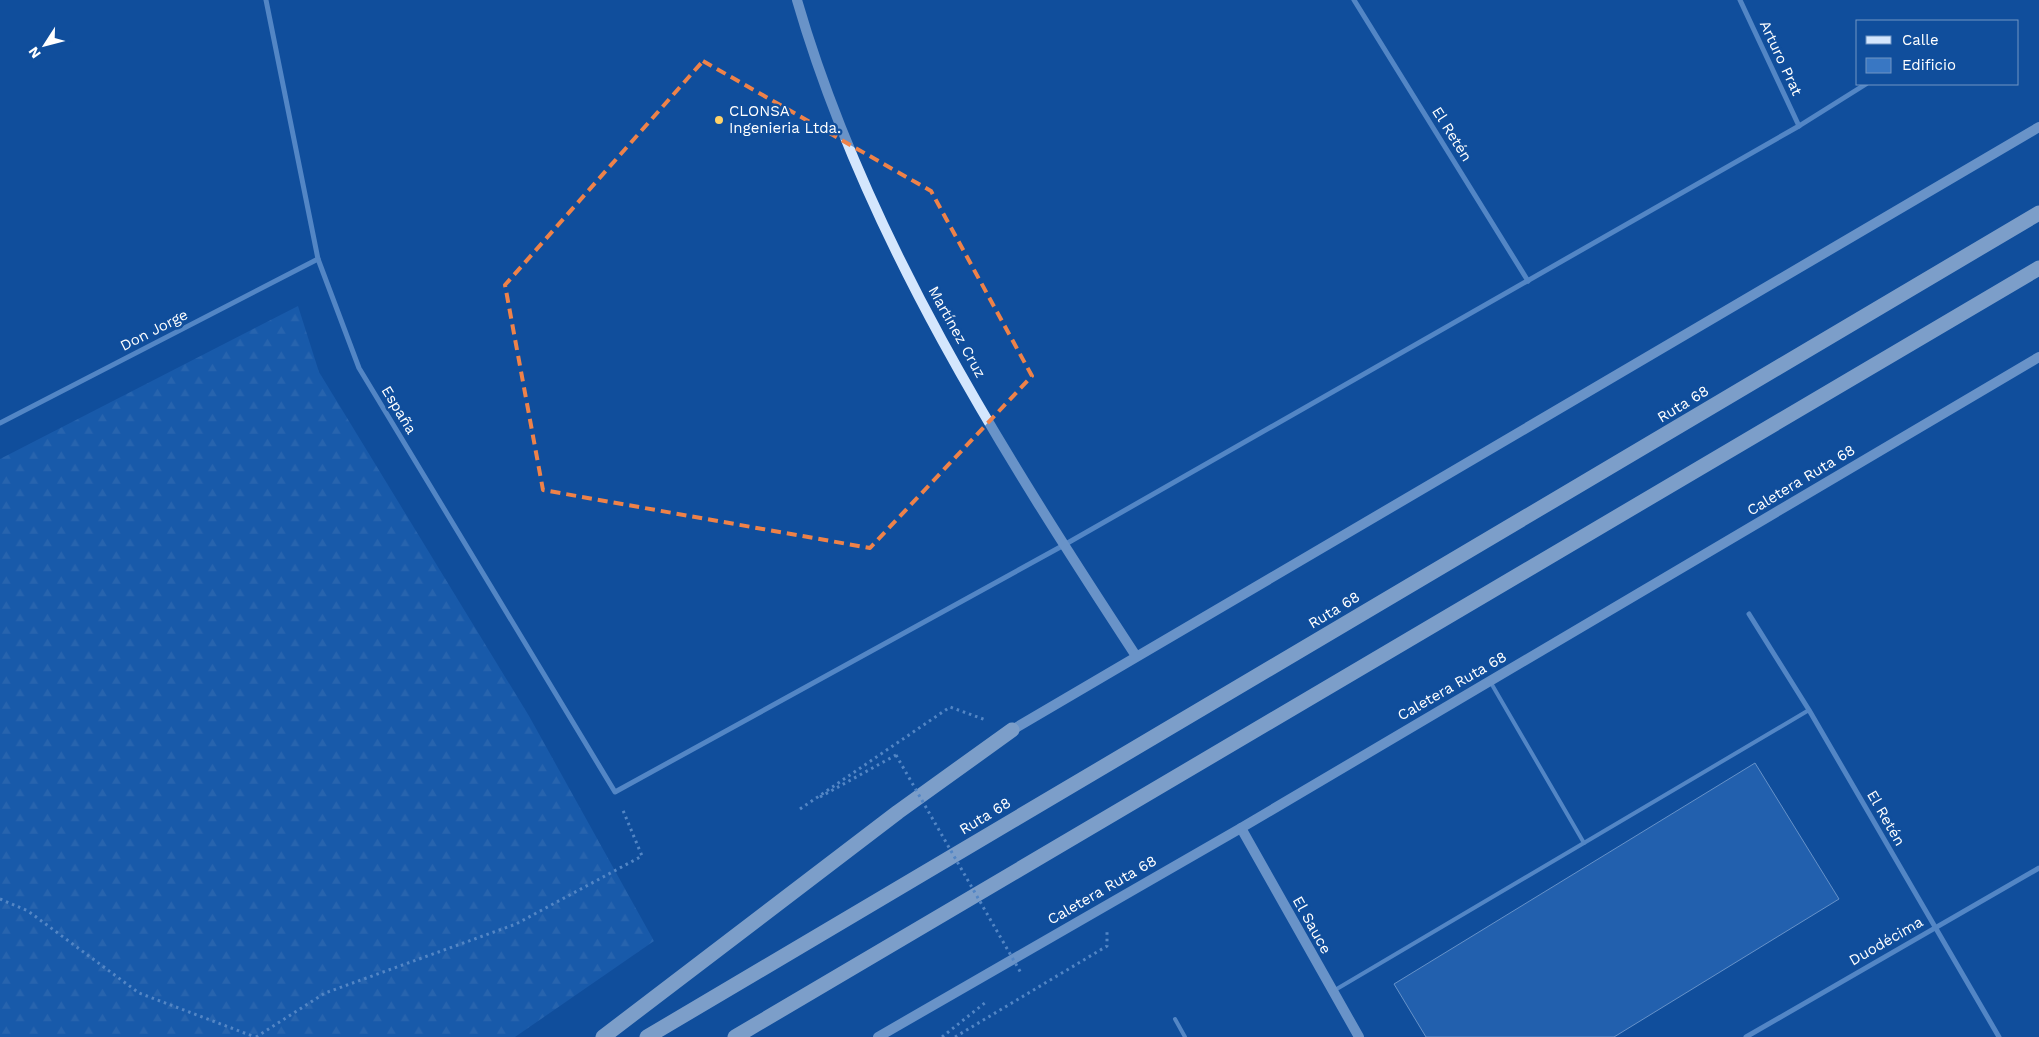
<svg xmlns="http://www.w3.org/2000/svg" width="2039" height="1037" viewBox="0 0 2039 1037" font-family="'Work Sans',sans-serif">
	<style>
		.forest { fill: url(#forest-firs) }
		.building { fill: #3977c3; stroke: #cde3fe }
		.lines { fill: none; stroke-linecap: round; stroke-linejoin: round }
		.path { stroke: #a4c9f5; stroke-width: 3; stroke-dasharray: 2.5 4; stroke-linecap: butt }
		.lane { stroke: #a4c9f5; stroke-width: 4 }
		.street { stroke: #a4c9f5; stroke-width: 5 }
		.secondary { stroke: #d4e6fd; stroke-width: 10 }
		.highway { stroke: #fff; stroke-width: 15 }
		.path-bridge { stroke: #a4c9f5; stroke-width: 3; stroke-dasharray: 2.5 4; stroke-linecap: butt }
		.marked { fill: none; stroke: #ee8249; stroke-width: 4; stroke-dasharray: 10 6; stroke-linejoin: round }
		.poi-dot { fill: #ffd268; stroke: #104e9c; stroke-width: 2 }
		.labels { text-anchor: middle; stroke-width: 5; stroke-linejoin: round; paint-order: stroke }
		.street-label { font-size: 15px; fill: #fff; stroke: #104e9c }
		.poi-label { font-size: 15px; fill: #fff; stroke: #104e9c; text-anchor: start }
	</style>
	<defs>
		<pattern id="forest-firs" width="22" height="20" patternUnits="userSpaceOnUse" patternTransform="scale(1.25)"><rect width="22" height="20" fill="#2368ba"/><path d="M5 1l3.5 6h-7zM16 11l3.5 6h-7z" fill="#447fc4"/></pattern>
	</defs>
	<rect width="100%" height="100%" fill="#104e9c"/>
	<path class="forest" d="M298,306L319,372L529,716L654,941L515,1037H0V459Z"/>
	<path class="building" d="M1755,763L1839,899L1614,1037H1426L1394,984Z"/>
	<g class="lines">
		<g class="path">
			<path d="M820,797L896,755"/>
			<path d="M800,809L950,707L986,720"/>
			<path d="M0,899L28,911L139,993L255,1037"/>
			<path d="M256,1037L325,993L516,924L642,856L622,808"/>
			<path d="M942,1037L986,1002"/>
			<path d="M955,1037L1107,946V929"/>
		</g>
		<g class="lane">
			<path d="M1491,683L1584,843"/>
			<path d="M1335,990L1809,710"/>
			<path d="M1175,1019L1185,1037"/>
		</g>
		<g class="street">
			<path d="M266,0L318,259L359,368L615,792L1064,545L1799,126L1866,84"/>
			<path d="M1354,0L1528,281"/>
			<path d="M1740,0L1799,126"/>
			<path d="M0,423L318,259"/>
			<path d="M1749,614L1809,710L1999,1037"/>
			<path d="M1746,1037L2039,868"/>
		</g>
		<g class="secondary">
			<path d="M797,0C866,238 1002,451 1136,656"/>
			<path d="M1012,730L2039,127"/>
			<path d="M1241,828L1359,1037"/>
			<path d="M878,1037L1241,828L2039,357"/>
		</g>
		<g class="highway">
			<path d="M603,1037L898,812L1012,730"/>
			<path d="M647,1037L2039,213"/>
			<path d="M735,1037L2039,268"/>
		</g>
		<path class="path-bridge" d="M896,755L1021,973"/>
	</g>
	<path d="M0 0H2039V1037H0ZM703,61L931,191L1032,376L870,548L543,490L505,285Z" fill="#104e9c" fill-opacity=".55" fill-rule="evenodd"/>
	<path class="marked" d="M703,61L931,191L1032,376L870,548L543,490L505,285Z"/>
	<circle class="poi-dot" cx="719" cy="120" r="5"/>
	<g class="labels">
		<g class="street-label">
			<text transform="translate(1781 58) rotate(65)" y="5">Arturo Prat</text>
			<text transform="translate(1452 134) rotate(58)" y="5">El Retén</text>
			<text transform="translate(154 330) rotate(-27)" y="5">Don Jorge</text>
			<text transform="translate(957 332) rotate(61)" y="5">Martínez Cruz</text>
			<text transform="translate(1683 404) rotate(-31)" y="5">Ruta 68</text>
			<text transform="translate(399 410) rotate(59)" y="5">España</text>
			<text transform="translate(1801 480) rotate(-31)" y="5">Caletera Ruta 68</text>
			<text transform="translate(1334 610) rotate(-31)" y="5">Ruta 68</text>
			<text transform="translate(1452 686) rotate(-30)" y="5">Caletera Ruta 68</text>
			<text transform="translate(985 816) rotate(-31)" y="5">Ruta 68</text>
			<text transform="translate(1886 818) rotate(60)" y="5">El Retén</text>
			<text transform="translate(1102 890) rotate(-30)" y="5">Caletera Ruta 68</text>
			<text transform="translate(1312 925) rotate(61)" y="5">El Sauce</text>
			<text transform="translate(1886 941) rotate(-30)" y="5">Duodécima</text>
		</g>
		<g class="poi-label">
			<text x="729" y="116">CLONSA<tspan x="729" dy="17">Ingenieria Ltda.</tspan></text>
		</g>
	</g>
	<rect x="1856" y="20" width="162" height="65" fill="#104e9c" stroke="#7095c4"/>
	<rect x="1866" y="36" width="25" height="8" fill="#d4e6fd" stroke="#7095c4"/>
	<text x="1902" y="45" font-size="15" fill="#ffffff">Calle</text>
	<rect x="1866" y="58" width="25" height="15" fill="#3977c3" stroke="#7095c4"/>
	<text x="1902" y="70" font-size="15" fill="#ffffff">Edificio</text>
	<g transform="translate(45 45) rotate(234)" stroke="#104e9c" stroke-width="4" paint-order="stroke">
	<path d="M0-4L9 19L0 12L-9 19Z" fill="#ffffff"/>
	<text y="-8" font-size="14" font-weight="bold" text-anchor="middle" fill="#ffffff">N</text>
	</g>
</svg>
